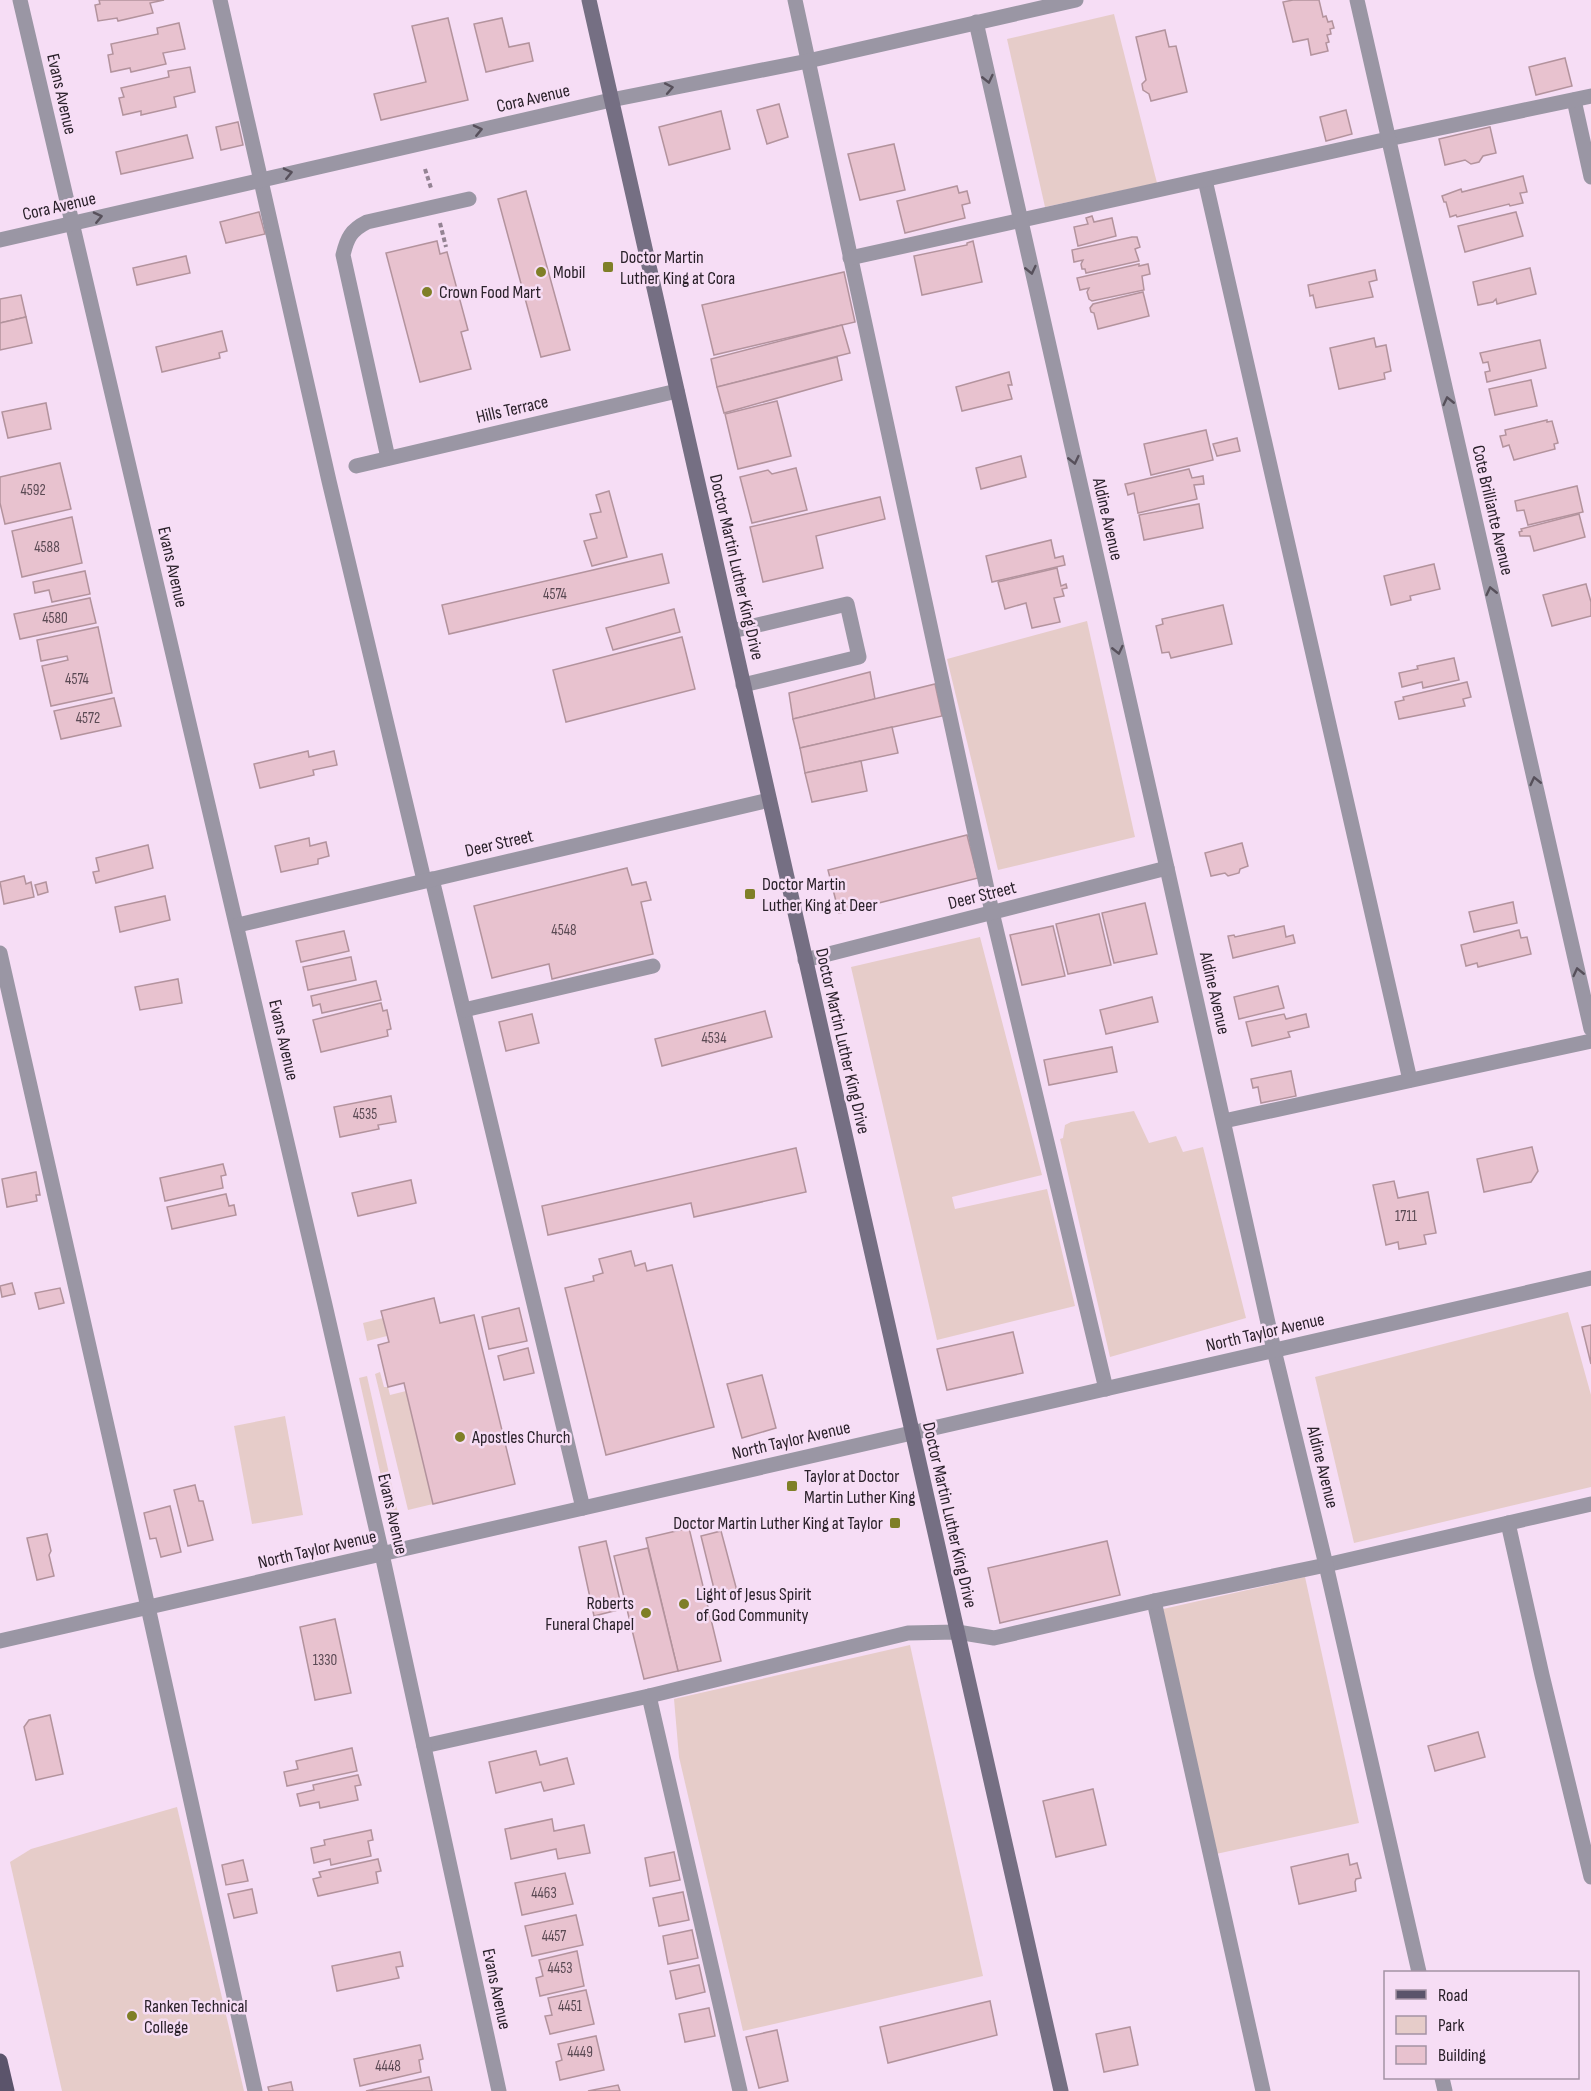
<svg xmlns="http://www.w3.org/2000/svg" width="1591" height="2091" viewBox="0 0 1591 2091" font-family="'Sofia Sans Condensed',sans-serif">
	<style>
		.green { fill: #e6ccc9 }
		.building { fill: #e8c2cf; stroke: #b3939d; stroke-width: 1.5 }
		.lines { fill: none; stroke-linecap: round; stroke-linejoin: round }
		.path { stroke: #948393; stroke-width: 4; stroke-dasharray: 4.5 3; stroke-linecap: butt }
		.service { stroke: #9a96a4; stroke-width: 15 }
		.minor { stroke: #9a96a4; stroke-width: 15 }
		.tertiary { stroke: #9a96a4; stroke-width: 15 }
		.secondary { stroke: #756f83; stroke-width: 15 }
		.primary { stroke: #5b546b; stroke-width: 15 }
		.oneway { stroke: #57505b }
		.poi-dot { fill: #7f7f27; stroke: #f6ddf5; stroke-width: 2 }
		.labels { text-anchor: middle; stroke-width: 5; stroke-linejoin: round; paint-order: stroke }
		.number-label { font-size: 15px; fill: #5a4953 }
		.street-label { font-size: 18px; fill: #2a212a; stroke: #f6ddf5 }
		.poi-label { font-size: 18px; fill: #2a212a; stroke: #f6ddf5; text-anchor: start }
	</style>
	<rect width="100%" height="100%" fill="#f6ddf5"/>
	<g class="green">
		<path d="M1114,14L1157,183L1045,207L1007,39Z"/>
		<path d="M1087,621L1135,837L998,870L947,659Z"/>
		<path d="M980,937L1042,1175L952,1197L955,1209L1047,1189L1075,1306L937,1340L851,967Z"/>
		<path d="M1134,1111L1149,1143L1176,1136L1183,1152L1203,1147L1246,1318L1110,1357L1060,1139L1063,1138L1065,1125L1071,1122Z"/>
		<path d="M1568,1312L1591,1395V1487L1354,1543L1315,1377Z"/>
		<path d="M383,1318L387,1336L367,1341L363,1323Z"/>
		<path d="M380,1372L384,1387H388L390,1395L406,1391L433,1504L408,1510L375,1374Z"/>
		<path d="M367,1376L398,1513L390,1515L389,1512L359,1378Z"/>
		<path d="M285,1416L303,1515L252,1524L234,1426Z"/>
		<path d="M1305,1577L1359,1823L1216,1854L1163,1609Z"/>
		<path d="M910,1645L983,1976L743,2031L679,1757L674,1699Z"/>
		<path d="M177,1807L244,2091H62L10,1862L31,1849Z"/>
	</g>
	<g class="building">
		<path d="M99,0H164L150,3L153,13L118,21L117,18L98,21L95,5L100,4Z"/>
		<path d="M1293,0H1319L1323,17L1326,16L1328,22L1332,21L1334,28L1330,29L1331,34L1327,35L1329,42L1326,43L1328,51L1311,55L1308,39L1293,42L1283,2Z"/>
		<path d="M448,18L468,100L381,120L374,94L426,82L412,26Z"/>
		<path d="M502,18L509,47L529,43L533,61L486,72L474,24Z"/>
		<path d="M179,23L185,49L163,53L166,64L131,72L130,68L111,72L108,55L113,54L111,44L158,34L157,28Z"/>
		<path d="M1165,30L1169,47L1176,46L1187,92L1151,101L1149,94L1143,90L1142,84L1146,80L1136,37Z"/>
		<path d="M1565,58L1572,86L1536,95L1529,67Z"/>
		<path d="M190,67L195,92L174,97L176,107L141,115V111L123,115L119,98L124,97L121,88L169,77L168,71Z"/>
		<path d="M779,104L788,137L767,144L757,110Z"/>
		<path d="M1346,110L1352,134L1326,141L1320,117Z"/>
		<path d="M721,111L730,149L669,165L659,127Z"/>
		<path d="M238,122L243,145L221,150L216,127Z"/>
		<path d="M1490,127L1496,153L1483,156L1479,162L1471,164L1465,160L1445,165L1439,139Z"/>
		<path d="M187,135L193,158L121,174L116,152Z"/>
		<path d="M894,144L905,190L860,200L848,154Z"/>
		<path d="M1523,176L1527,192L1520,193L1523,203L1510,206L1509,204L1457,217L1456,215L1450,217L1446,202H1444L1442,196L1461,189L1462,192Z"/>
		<path d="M957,186L959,193L967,191L970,203L962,205L965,218L905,233L897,201Z"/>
		<path d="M526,191L570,350L541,357L498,199Z"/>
		<path d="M259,212L265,234L226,243L220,222Z"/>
		<path d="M1516,212L1523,236L1465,252L1458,226Z"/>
		<path d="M1092,216L1094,222L1112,218L1116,236L1078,246L1074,227L1088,224L1086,218Z"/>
		<path d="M1132,237H1137L1140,247L1135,249L1139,261L1086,273L1085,269H1082L1081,264L1083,260L1074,262L1072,250Z"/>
		<path d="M437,241L440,254L447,252L468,330L461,332L471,369L420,382L386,253Z"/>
		<path d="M973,241L982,282L922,295L914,256L967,245V243Z"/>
		<path d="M186,256L190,273L137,285L133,268Z"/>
		<path d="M1139,264V266L1148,264L1150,274L1142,276L1144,290L1092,301L1089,299L1087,292L1089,288L1080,290L1077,278Z"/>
		<path d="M1530,268L1536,294L1497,304L1496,299L1493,302L1478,305L1473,282Z"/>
		<path d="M1375,270L1377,280L1369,282L1373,297L1316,308L1313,295L1310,296L1308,285Z"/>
		<path d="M844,272L855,322L714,355L702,305Z"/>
		<path d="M1143,292L1149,316L1098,329L1094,313L1091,312L1090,308L1093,304Z"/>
		<path d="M21,295L26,317L0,323V299Z"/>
		<path d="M26,317L32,343L0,350V323Z"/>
		<path d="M842,325L850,353L717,387L711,359Z"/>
		<path d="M222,331L227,351L219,353L220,358L162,372L156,347Z"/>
		<path d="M1374,338L1376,347L1386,345L1391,371L1384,373L1385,379L1339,389L1330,348Z"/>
		<path d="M1540,340L1546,368L1487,382L1485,372L1490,371L1488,362L1483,363L1480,353Z"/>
		<path d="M837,357L842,380L724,413L717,387Z"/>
		<path d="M1009,372L1012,385H1008L1012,399L962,411L956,387Z"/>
		<path d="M1531,380L1537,406L1495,415L1489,389Z"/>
		<path d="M777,401L791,456L738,469L725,414Z"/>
		<path d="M46,403L51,429L8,438L2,412Z"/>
		<path d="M1547,420V422L1552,421L1558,443L1554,444L1555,449L1514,460L1509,445L1503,447L1500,436L1506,435L1505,430Z"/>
		<path d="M1206,430L1213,460L1151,475L1144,444Z"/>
		<path d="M1237,438L1240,451L1217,456L1213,444Z"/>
		<path d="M1021,456L1026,477L981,489L976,468Z"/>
		<path d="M60,463L71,509L5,524L0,503V477Z"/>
		<path d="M796,468L807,510L752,523L740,477L768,470L772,474Z"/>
		<path d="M1189,469L1192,478L1203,476L1204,484L1194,485L1197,499L1138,513L1134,493L1128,495L1125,484Z"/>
		<path d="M1577,486L1583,512L1528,525L1524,510L1517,511L1515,501Z"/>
		<path d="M609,491L627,557L592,566L584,541L597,538L590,514L601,512L596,495Z"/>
		<path d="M880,497L885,519L816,536L823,568L763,582L750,527Z"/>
		<path d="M1199,504L1203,528L1144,540L1139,515Z"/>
		<path d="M1579,514L1585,537L1534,551L1530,536H1520L1519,532L1522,531L1521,529Z"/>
		<path d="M72,517L82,563L22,577L12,531Z"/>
		<path d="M1051,540L1055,558L1063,556L1065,565L992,582L986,556Z"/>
		<path d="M662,554L669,583L449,634L442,605Z"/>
		<path d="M1434,564L1440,589L1410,596L1411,600L1391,605L1384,576Z"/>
		<path d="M1057,568L1061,586L1066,584L1067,588L1062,589L1064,596L1054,598L1060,622L1032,628L1026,603L1005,609L998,582Z"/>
		<path d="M85,571L90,594L52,602L49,590L35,593L33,582Z"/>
		<path d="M1586,584L1591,602V616L1552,626L1543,595Z"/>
		<path d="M90,598L96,623L20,639L14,614Z"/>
		<path d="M1223,605L1232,644L1171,658L1169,652L1162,653L1156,626L1163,624L1162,619Z"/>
		<path d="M674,609L680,632L613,650L606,628Z"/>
		<path d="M98,627L112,693L51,706L42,666L68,660L67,656L41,661L37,640Z"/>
		<path d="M682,637L695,689L566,722L553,670Z"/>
		<path d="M1454,658L1459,680L1423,688L1422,682L1402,687L1399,673L1418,669L1417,666Z"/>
		<path d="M870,672L875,699L793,719L789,693Z"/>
		<path d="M1467,682L1471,697L1463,699L1465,706L1399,719L1395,702L1404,700L1403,697Z"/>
		<path d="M935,684L942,716L800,748L793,719Z"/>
		<path d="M114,698L121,726L61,739L54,711Z"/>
		<path d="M892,727L898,753L805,773L800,748Z"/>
		<path d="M308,751L309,757L334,751L337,765L313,770L314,775L260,788L254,764Z"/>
		<path d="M861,761L867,791L812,802L805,773Z"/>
		<path d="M967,835L978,878L839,913L828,870Z"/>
		<path d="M309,838L310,846L326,842L329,856L318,859V864L281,872L275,846Z"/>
		<path d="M1242,843L1248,866L1240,869L1239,873L1228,876L1225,873L1211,876L1205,853Z"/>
		<path d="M148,845L153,868L96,883L93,872L99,871L96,858Z"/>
		<path d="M627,868L632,885L646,882L651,900L641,902L653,954L552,979L549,964L492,978L474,906Z"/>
		<path d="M24,876L26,884L31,882L34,897L4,904L0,882Z"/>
		<path d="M46,882L48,892L38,895L35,885Z"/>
		<path d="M165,896L170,920L120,932L115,907Z"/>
		<path d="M1513,902L1517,923L1474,932L1469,912Z"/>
		<path d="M1145,903L1157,954L1114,963L1102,913Z"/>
		<path d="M1099,914L1111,965L1068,974L1056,924Z"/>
		<path d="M1053,926L1065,976L1022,985L1010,935Z"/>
		<path d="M1284,926L1286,937L1293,935L1295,943L1233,958L1228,936L1234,935L1235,937Z"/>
		<path d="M1519,930L1521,938L1527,937L1531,954L1478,967L1477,963L1466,966L1461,945Z"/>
		<path d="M344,931L349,951L301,962L296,941Z"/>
		<path d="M351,957L356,980L308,990L303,967Z"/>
		<path d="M178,979L182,1003L140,1010L135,987Z"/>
		<path d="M376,981L381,1000L322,1013L320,1004L313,1006L311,996Z"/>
		<path d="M1278,986L1284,1008L1239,1019L1234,997Z"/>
		<path d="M1152,997L1158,1022L1106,1034L1100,1010Z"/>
		<path d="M381,1003L383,1011L387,1010L391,1029L387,1030L388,1036L321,1052L313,1020Z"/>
		<path d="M765,1011L772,1037L662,1066L655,1039Z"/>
		<path d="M532,1014L539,1043L506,1051L499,1022Z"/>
		<path d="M1284,1014L1286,1019L1306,1014L1309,1027L1288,1032L1290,1037L1252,1046L1246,1022Z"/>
		<path d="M1112,1047L1117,1072L1049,1085L1044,1060Z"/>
		<path d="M1291,1071L1296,1096L1261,1103L1258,1087L1253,1088L1251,1079Z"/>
		<path d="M391,1096L396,1122L378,1125L379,1129L340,1137L334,1107Z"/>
		<path d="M1532,1147L1538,1171L1531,1182L1484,1192L1477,1159Z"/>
		<path d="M796,1148L806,1192L694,1217L691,1203L548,1235L542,1206Z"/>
		<path d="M223,1164L226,1175L221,1176L223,1188L165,1201L160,1178Z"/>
		<path d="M36,1172L40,1195H36L37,1201L7,1207L2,1179Z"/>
		<path d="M411,1180L416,1203L358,1216L352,1193Z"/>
		<path d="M1394,1181L1398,1198L1428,1192L1436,1233L1424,1235L1426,1244L1399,1249L1398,1242L1386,1245L1373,1185Z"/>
		<path d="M226,1194L229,1206L234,1205L236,1215L172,1229L167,1207Z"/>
		<path d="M631,1251L635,1266L645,1263L647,1271L672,1265L714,1427L606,1455L565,1288L594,1281L593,1276L603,1273L599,1259Z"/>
		<path d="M12,1283L15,1294L2,1297L0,1286Z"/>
		<path d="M60,1288L64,1303L39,1309L35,1293Z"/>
		<path d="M434,1298L440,1323L474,1315L515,1484L433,1504L404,1383L388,1387L378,1345L389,1342L381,1311Z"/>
		<path d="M519,1308L527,1341L489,1349L482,1317Z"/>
		<path d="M1591,1325V1364L1582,1327Z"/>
		<path d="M1013,1332L1023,1373L947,1390L937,1349Z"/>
		<path d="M528,1348L534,1373L504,1380L498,1356Z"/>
		<path d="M762,1375L776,1428L742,1438L727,1384Z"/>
		<path d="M195,1485L199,1501H203L213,1540L188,1546L174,1490Z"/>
		<path d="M170,1506L181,1552L161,1557L156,1538L150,1539L144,1513Z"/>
		<path d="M689,1528L721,1661L678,1671L646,1538Z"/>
		<path d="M721,1531L737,1591L716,1597L701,1536Z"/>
		<path d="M47,1534L51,1551L49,1555L54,1576L37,1580L27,1538Z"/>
		<path d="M606,1541L622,1609L594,1616L579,1547Z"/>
		<path d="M1107,1541L1120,1595L1000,1623L988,1568Z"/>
		<path d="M648,1548L678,1671L644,1679L614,1556Z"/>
		<path d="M335,1619L351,1693L315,1700L300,1627Z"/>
		<path d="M50,1715L63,1774L36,1780L24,1727L29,1720Z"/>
		<path d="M1478,1732L1485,1757L1435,1771L1428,1746Z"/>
		<path d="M352,1748L357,1771L287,1786L284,1772L298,1769L296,1761Z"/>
		<path d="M536,1751L540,1765L567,1758L574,1784L544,1791L541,1782L496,1793L489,1762Z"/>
		<path d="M358,1775L361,1785L355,1786L358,1800L320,1808L319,1802L300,1806L297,1794L314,1790L313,1785Z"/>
		<path d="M1093,1789L1106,1845L1056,1857L1043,1801Z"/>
		<path d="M552,1819L554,1831L584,1825L590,1853L558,1859L556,1849L511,1859L505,1829Z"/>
		<path d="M371,1830L373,1840L368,1841L371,1856L331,1865L330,1859L314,1863L311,1848L325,1845L324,1840Z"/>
		<path d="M674,1852L680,1880L650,1886L645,1858Z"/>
		<path d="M1348,1854L1350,1865L1357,1863L1361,1878L1356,1879L1355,1882L1356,1891L1299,1904L1291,1867Z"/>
		<path d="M378,1859L381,1871L376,1872L378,1883L318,1896L313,1879L321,1877L319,1872Z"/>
		<path d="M243,1860L248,1881L226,1885L222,1865Z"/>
		<path d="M565,1873L573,1904L522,1915L515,1883Z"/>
		<path d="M252,1889L257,1913L234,1918L228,1894Z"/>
		<path d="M683,1892L689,1920L659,1926L653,1898Z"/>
		<path d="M576,1915L583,1945L532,1956L525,1926Z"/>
		<path d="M692,1930L698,1958L668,1964L663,1936Z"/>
		<path d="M577,1951L584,1986L540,1996L536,1978L543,1976L539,1960Z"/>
		<path d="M400,1952L403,1966L396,1967L399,1978L337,1991L332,1966Z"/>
		<path d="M699,1965L705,1992L676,1999L670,1971Z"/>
		<path d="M586,1990L594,2024L550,2034L545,2016L552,2015L548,1998Z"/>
		<path d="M990,2001L997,2035L888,2063L880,2027Z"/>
		<path d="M709,2008L715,2036L685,2042L679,2014Z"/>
		<path d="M1130,2027L1138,2065L1104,2072L1096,2034Z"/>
		<path d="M777,2030L788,2081L759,2088L746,2037Z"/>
		<path d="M596,2036L604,2070L560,2080L556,2062L562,2060L558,2044Z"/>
		<path d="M420,2045L423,2059L419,2060L421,2072L360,2086L354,2059Z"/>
		<path d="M429,2077L432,2091H366Z"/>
		<path d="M291,2082L293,2091H269L268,2087Z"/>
		<path d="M618,2085L620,2091H588Z"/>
	</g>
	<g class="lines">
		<g class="path">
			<path d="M425,169L431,188"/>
			<path d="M440,223L446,247"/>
		</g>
		<g class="service">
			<path d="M220,0L329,481L424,880"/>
			<path d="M795,0L992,912L1106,1389"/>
			<path d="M1574,100L1591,177"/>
			<path d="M1205,180L1410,1080"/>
			<path d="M850,258L1388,139L1591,96"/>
			<path d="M388,458L343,255C347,238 351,230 367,222L469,199"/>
			<path d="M732,631L847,604L859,657L743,685"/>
			<path d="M432,879L583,1508"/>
			<path d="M0,953L148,1607L255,2091"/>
			<path d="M464,1010L653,966"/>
			<path d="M1224,1121L1591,1041"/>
			<path d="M1508,1523L1542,1675L1591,1877"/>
			<path d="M1154,1601L1263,2091"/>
			<path d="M649,1696L740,2091"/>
			<path d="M424,1746L649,1696L908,1633L957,1632L994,1638L1154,1601L1326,1565L1591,1504"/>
		</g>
		<g class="minor">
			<path d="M20,0L325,1305L382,1554L499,2091"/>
			<path d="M1357,0L1591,1029"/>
			<path d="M976,22L1167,868L1274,1350L1326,1565L1419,1972"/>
			<path d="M0,240L611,100L808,61L1076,0"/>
			<path d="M356,466L677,391"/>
			<path d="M238,925L769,800"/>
			<path d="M805,960L1167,868"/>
			<path d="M1442,2078L1445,2091"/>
		</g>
		<path class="tertiary" d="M0,1641L1591,1278"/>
		<path class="secondary" d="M589,0L1061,2091"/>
		<path class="primary" d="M0,2061L7,2091"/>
	</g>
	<defs><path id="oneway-chevron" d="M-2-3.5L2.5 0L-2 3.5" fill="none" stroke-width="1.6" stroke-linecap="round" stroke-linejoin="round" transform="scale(1.5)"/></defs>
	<g class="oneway">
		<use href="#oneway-chevron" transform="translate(988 79) rotate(77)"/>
		<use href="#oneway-chevron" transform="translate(669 88) rotate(-11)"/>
		<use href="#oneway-chevron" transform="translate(478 130) rotate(-13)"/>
		<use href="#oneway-chevron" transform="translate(288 173) rotate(-13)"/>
		<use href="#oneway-chevron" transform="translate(98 217) rotate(-13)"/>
		<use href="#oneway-chevron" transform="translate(1031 270) rotate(77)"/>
		<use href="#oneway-chevron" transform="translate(1448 401) rotate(-103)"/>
		<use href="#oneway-chevron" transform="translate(1074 460) rotate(77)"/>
		<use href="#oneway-chevron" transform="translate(1491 591) rotate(-103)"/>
		<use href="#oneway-chevron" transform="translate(1118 650) rotate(77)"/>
		<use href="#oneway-chevron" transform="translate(1535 781) rotate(-103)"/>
		<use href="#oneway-chevron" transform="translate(1578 972) rotate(-103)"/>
	</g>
	<g class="poi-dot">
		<rect x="602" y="261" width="12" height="12" rx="3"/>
		<circle cx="541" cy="272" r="6"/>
		<circle cx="427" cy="292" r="6"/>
		<rect x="744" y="888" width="12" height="12" rx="3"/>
		<circle cx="460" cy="1437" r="6"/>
		<rect x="786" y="1480" width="12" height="12" rx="3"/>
		<rect x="889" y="1517" width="12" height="12" rx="3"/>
		<circle cx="684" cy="1604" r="6"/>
		<circle cx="646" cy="1613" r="6"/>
		<circle cx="132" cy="2016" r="6"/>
	</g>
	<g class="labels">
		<g class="number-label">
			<text x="33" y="495">4592</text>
			<text x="47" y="552">4588</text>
			<text x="555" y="599">4574</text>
			<text x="55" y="623">4580</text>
			<text x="77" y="684">4574</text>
			<text x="88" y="723">4572</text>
			<text x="564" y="935">4548</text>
			<text x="714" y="1043">4534</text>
			<text x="365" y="1119">4535</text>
			<text x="1406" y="1221">1711</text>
			<text x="325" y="1665">1330</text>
			<text x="544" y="1898">4463</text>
			<text x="554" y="1941">4457</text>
			<text x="560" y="1973">4453</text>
			<text x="570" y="2011">4451</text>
			<text x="580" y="2057">4449</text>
			<text x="388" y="2071">4448</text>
		</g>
		<g class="street-label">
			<text transform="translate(62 94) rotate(77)" y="6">Evans Avenue</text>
			<text transform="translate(533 98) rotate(-13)" y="6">Cora Avenue</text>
			<text transform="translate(59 206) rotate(-13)" y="6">Cora Avenue</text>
			<text transform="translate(512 409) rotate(-13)" y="6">Hills Terrace</text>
			<text transform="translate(1493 510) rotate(77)" y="6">Cote Brilliante Avenue</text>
			<text transform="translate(1108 519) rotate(77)" y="6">Aldine Avenue</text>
			<text transform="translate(173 567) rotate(77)" y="6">Evans Avenue</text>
			<text transform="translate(737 567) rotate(77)" y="6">Doctor Martin Luther King Drive</text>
			<text transform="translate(499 843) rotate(-13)" y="6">Deer Street</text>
			<text transform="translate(982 895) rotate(-14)" y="6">Deer Street</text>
			<text transform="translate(1215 993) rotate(77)" y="6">Aldine Avenue</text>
			<text transform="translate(284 1040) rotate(77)" y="6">Evans Avenue</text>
			<text transform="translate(843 1041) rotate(77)" y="6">Doctor Martin Luther King Drive</text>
			<text transform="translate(1265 1332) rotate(-13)" y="6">North Taylor Avenue</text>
			<text transform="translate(791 1440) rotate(-13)" y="6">North Taylor Avenue</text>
			<text transform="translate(1323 1467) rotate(76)" y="6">Aldine Avenue</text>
			<text transform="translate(393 1514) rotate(77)" y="6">Evans Avenue</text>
			<text transform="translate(950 1515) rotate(77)" y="6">Doctor Martin Luther King Drive</text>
			<text transform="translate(317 1549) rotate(-13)" y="6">North Taylor Avenue</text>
			<text transform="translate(497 1989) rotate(78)" y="6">Evans Avenue</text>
		</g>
		<g class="poi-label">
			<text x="620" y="263">Doctor Martin<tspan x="620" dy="21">Luther King at Cora</tspan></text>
			<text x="553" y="278">Mobil</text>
			<text x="439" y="298">Crown Food Mart</text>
			<text x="762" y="890">Doctor Martin<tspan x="762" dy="21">Luther King at Deer</tspan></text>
			<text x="472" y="1443">Apostles Church</text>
			<text x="804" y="1482">Taylor at Doctor<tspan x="804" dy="21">Martin Luther King</tspan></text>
			<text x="883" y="1529" text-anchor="end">Doctor Martin Luther King at Taylor</text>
			<text x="696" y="1600">Light of Jesus Spirit<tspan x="696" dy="21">of God Community</tspan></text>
			<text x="634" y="1609" text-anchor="end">Roberts<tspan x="634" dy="21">Funeral Chapel</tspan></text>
			<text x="144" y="2012">Ranken Technical<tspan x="144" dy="21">College</tspan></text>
		</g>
	</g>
	<rect x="1384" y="1971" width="195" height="108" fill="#f6ddf5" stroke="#a492a4" stroke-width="1.5"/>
	<rect x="1396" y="1990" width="30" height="9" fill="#5b546b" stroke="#a492a4" stroke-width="1.5"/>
	<text x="1438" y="2001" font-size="18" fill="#2a212a">Road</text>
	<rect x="1396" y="2016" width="30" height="18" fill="#e6ccc9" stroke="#a492a4" stroke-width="1.5"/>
	<text x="1438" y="2031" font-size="18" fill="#2a212a">Park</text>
	<rect x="1396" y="2046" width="30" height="18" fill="#e8c2cf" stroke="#a492a4" stroke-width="1.5"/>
	<text x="1438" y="2061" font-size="18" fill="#2a212a">Building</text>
</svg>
